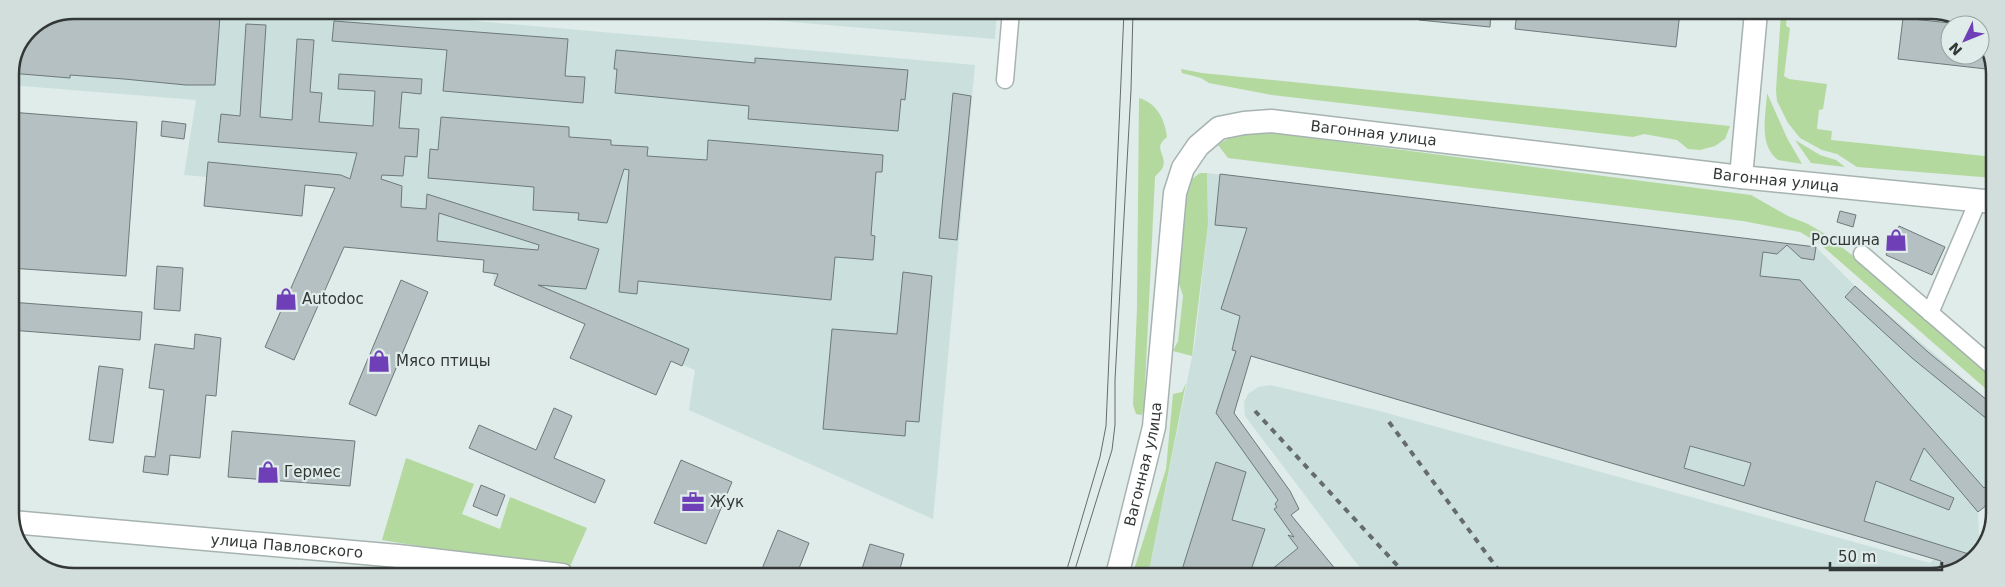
<svg xmlns="http://www.w3.org/2000/svg" width="2005" height="587" viewBox="0 0 2005 587" font-family="'DejaVu Sans',sans-serif">
	<style>
		.built { fill: #cbe0dc }
		.green { fill: #b4d99f }
		.building { fill: #b4c0c2; stroke: #6d797a; fill-rule: evenodd }
		.lines { fill: none; stroke-linecap: round; stroke-linejoin: round }
		.street-casing { stroke: #a6b3b0; stroke-width: 19 }
		.secondary-casing { stroke: #a6b3b0; stroke-width: 25 }
		.street { stroke: #fff; stroke-width: 16 }
		.secondary { stroke: #fff; stroke-width: 22 }
		.tram { stroke: #656c6b; stroke-width: 1 }
		.rail { stroke: #656c6b; stroke-width: 4; stroke-dasharray: 6 6; stroke-linecap: butt }
		.labels { text-anchor: middle; stroke-width: 4.5; stroke-linejoin: round; paint-order: stroke }
		.street-label { font-size: 15px; fill: #333837; stroke: #dfece9 }
		.poi-label { font-size: 15px; fill: #333837; stroke: #dfece9; text-anchor: start }
		.rim { fill: none; stroke: #333837; stroke-width: 2.5 }
	</style>
	<rect width="100%" height="100%" fill="#dfece9"/>
	<g class="built">
		<path d="M74,10H352L975,65L933,519L689,410L695,370L494,285L493,274L483,273L484,260L344,247L335,188L184,175L196,100L10,85V73L29,28Z"/>
		<path d="M661,11H997L995,39Z"/>
		<path d="M1207,173L1816,247L1855,286L1993,404V500L1978,512L1979,535L1991,533L1970,564L1932,577L1366,576L1245,416L1244,402L1248,394L1258,387L1270,385L1376,410L1930,563L1934,559L1251,356L1234,413L1290,491L1299,509L1291,515L1341,576H1148L1195,342L1208,224Z"/>
	</g>
	<g class="green">
		<path d="M1781,12H1792L1787,14L1786,26L1790,28L1784,76L1789,79L1827,84L1823,109L1819,110L1817,129L1832,131L1831,140L1994,157V178L1857,167L1837,154L1822,150L1800,138L1788,123L1777,101L1776,90Z"/>
		<path d="M1181,69L1202,73L1730,126L1725,139L1715,146L1700,150L1688,149L1677,140L1644,134L1633,137L1272,95L1209,83L1201,78L1182,73Z"/>
		<path d="M1767,93L1787,138L1802,164L1778,160C1758,145 1766,115 1767,93Z"/>
		<path d="M1139,98C1157,103 1165,120 1167,137C1152,149 1167,153 1163,167C1162,170 1157,174 1155,177L1144,406L1142,415L1136,414L1133,405L1137,308Z"/>
		<path d="M1264,132L1751,195L1788,216L1808,224L1825,234L1862,263L1993,378V395L1820,244L1800,232L1743,221L1228,158L1218,145C1232,134 1248,134 1264,132Z"/>
		<path d="M1795,140L1820,155L1836,160L1845,167L1811,163Z"/>
		<path d="M1200,173H1207L1208,224L1192,356L1173,351L1178,341L1183,296L1175,271L1187,188L1192,179Z"/>
		<path d="M1186,383L1148,576H1132L1166,469L1173,394L1182,392Z"/>
		<path d="M406,458L474,484L462,514L500,529L510,497L587,528L568,571L382,540Z"/>
	</g>
	<g class="building">
		<path d="M74,10H105L190,16V15L220,16L215,85H186L124,79L70,75V78L10,73L29,28Z"/>
		<path d="M1419,12H1491L1490,27L1419,20Z"/>
		<path d="M1517,12H1680L1676,47L1515,29Z"/>
		<path d="M1903,18L1950,23V55H1989L1995,70L1898,59Z"/>
		<path d="M334,21L568,39L565,76L585,77L583,103L443,91L447,50L332,41Z"/>
		<path d="M246,24L266,25L260,117L292,120L297,39L314,40L310,92L322,93L319,122L373,126L375,91L338,89L339,74L422,79L421,94L402,92L399,128L419,129L417,157L405,156L403,176L382,175L381,179L402,186L401,207L426,209L427,194L599,249L586,289L538,285L689,349L682,366L671,361L656,395L570,358L585,324L494,285L498,274L483,272L484,260L344,247L294,360L265,347L335,188L305,185L302,216L204,206L208,162L341,175L350,179L357,153L218,142L221,114L240,116ZM439,213L539,245L538,250L437,241Z"/>
		<path d="M616,50L755,63V58L908,70L905,100L901,99L898,131L748,119L749,106L615,93L617,69H614Z"/>
		<path d="M953,93L971,96L957,240L939,238Z"/>
		<path d="M10,112L137,122L126,276L10,268Z"/>
		<path d="M441,117L569,127V137L611,140V145L648,147L647,156L707,160L708,140L883,155L882,172H876L871,235L875,236L873,260L835,257L831,300L638,281L637,294L619,292L629,170L624,169L607,223L578,220L579,213L533,210L534,187L428,178L430,149L438,150Z"/>
		<path d="M162,121L186,124L184,139L161,136Z"/>
		<path d="M1220,174L1816,247L1814,260L1801,258L1787,245L1777,254L1763,252L1760,276L1800,280L1984,488L1993,481V500L1978,512L1924,448L1910,480L1954,498L1949,510L1876,481L1864,521L1975,556L1970,564L1938,575L1941,561L1251,356L1234,413L1290,491L1299,509L1291,515L1341,576H1277L1271,570L1298,548L1288,535L1294,537L1274,509L1277,507L1275,504L1278,500L1216,413L1236,351L1232,350L1240,316L1221,309L1247,228L1215,225ZM1690,446L1751,463L1744,486L1684,468Z"/>
		<path d="M1840,211L1856,215L1853,227L1837,222Z"/>
		<path d="M1899,226L1945,247L1932,275L1886,255Z"/>
		<path d="M157,266L183,268L180,311L154,309Z"/>
		<path d="M903,272L932,276L919,422L906,421L905,436L823,429L832,329L897,334Z"/>
		<path d="M401,280L428,292L376,416L349,404Z"/>
		<path d="M1855,286L1928,352L1993,405V424L1912,358L1845,297Z"/>
		<path d="M10,302L142,312L140,340L10,330Z"/>
		<path d="M195,334L221,338L216,396L206,395L200,458L170,455L168,475L143,472L145,456L155,457L164,390L149,388L155,344L194,349Z"/>
		<path d="M99,366L123,369L113,443L89,440Z"/>
		<path d="M554,408L572,416L554,458L605,480L595,503L469,448L479,425L536,450Z"/>
		<path d="M232,431L355,441L350,486L228,477Z"/>
		<path d="M681,460L732,482L706,544L654,523Z"/>
		<path d="M1216,462L1246,472L1232,520L1265,529L1249,576H1180Z"/>
		<path d="M481,485L505,495L497,516L473,506Z"/>
		<path d="M778,530L809,543L796,576H759Z"/>
		<path d="M870,544L904,554L898,576H872L861,572Z"/>
	</g>
	<g class="lines">
		<defs>
			<g id="street">
				<path d="M1005,80L1011,11"/>
				<path d="M1862,254L1993,367"/>
				<path d="M1930,313L1978,201"/>
			</g>
			<g id="secondary">
				<path d="M1741,177L1756,12"/>
				<path id="s1" d="M12,522L398,556L562,575"/>
				<path id="s2" d="M1117,576L1154,427L1175,193L1183,168L1198,146L1219,128L1244,123L1271,121L1741,177L1994,202"/>
			</g>
		</defs>
		<use href="#street" class="street-casing"/>
		<use href="#secondary" class="secondary-casing"/>
		<use href="#street" class="street"/>
		<use href="#secondary" class="secondary"/>
		<g class="tram">
			<path d="M1065,576L1100,457L1106,426L1124,11"/>
			<path d="M1073,576L1112,450L1115,425V380L1131,90L1133,11"/>
		</g>
		<g class="rail">
			<path d="M1255,411L1407,576"/>
			<path d="M1389,422L1503,576"/>
		</g>
	</g>
	<defs>
		<symbol id="shop-bare" viewBox="-9 -9 18 18"><path d="M-5-2.5h2.3a2.7 3.5 0 0 1 5.4 0H5L5.5 6h-11ZM-1.5-2.5h3a1.5 2.3 0 0 0-3 0Z" fill="#6f3fb7" stroke="#dfece9" stroke-width="2.5" paint-order="stroke"/></symbol>
		<symbol id="office-bare" viewBox="-9 -9 18 18"><path d="M-6-3h4V-5.5h4V-3h4V5H-6ZM-1-4.5V-3h2v-1.5ZM-6 0V1H6V0Z" fill="#6f3fb7" stroke="#dfece9" stroke-width="2.5" paint-order="stroke"/></symbol>
	</defs>
	<g fill-rule="evenodd">
		<use href="#shop-bare" x="1880" y="224" width="32" height="32"/>
		<use href="#shop-bare" x="270" y="283" width="32" height="32"/>
		<use href="#shop-bare" x="363" y="345" width="32" height="32"/>
		<use href="#shop-bare" x="252" y="456" width="32" height="32"/>
		<use href="#office-bare" x="677" y="486" width="32" height="32"/>
	</g>
	<g class="labels">
		<g class="street-label">
			<text dy="5" stroke="none"><textPath href="#s2" startOffset="625">Вагонная улица</textPath></text>
			<text dy="5" stroke="none"><textPath href="#s2" startOffset="1030">Вагонная улица</textPath></text>
			<text dy="5" stroke="none"><textPath href="#s2" startOffset="115">Вагонная улица</textPath></text>
			<text dy="5" stroke="none"><textPath href="#s1" startOffset="276">улица Павловского</textPath></text>
		</g>
		<g class="poi-label">
			<text x="1880" y="245" text-anchor="end">Росшина</text>
			<text x="302" y="304">Autodoc</text>
			<text x="396" y="366">Мясо птицы</text>
			<text x="284" y="477">Гермес</text>
			<text x="710" y="507">Жук</text>
		</g>
	</g>
	<path d="M0 0H2005V587H0ZM74 19H1931A55 55 0 0 1 1986 74V513A55 55 0 0 1 1931 568H74A55 55 0 0 1 19 513V74A55 55 0 0 1 74 19Z" fill="#d1dedb" fill-rule="evenodd"/>
	<path class="rim" d="M74 19H1931A55 55 0 0 1 1986 74V513A55 55 0 0 1 1931 568H74A55 55 0 0 1 19 513V74A55 55 0 0 1 74 19Z"/>
	<g transform="translate(1965 40) rotate(227)"><circle r="24" fill="#dfece9" stroke="#9aa4a2"/>
	<path d="M0-4L9 19L0 12L-9 19Z" fill="#6f3fb7"/>
	<text y="-8" font-size="14" font-weight="bold" text-anchor="middle" fill="#333837">N</text>
	</g>
	<path d="M1830 562v8h112v-8" fill="none" stroke="#333837" stroke-width="2.5"/>
	<text x="1838" y="562" font-size="15" fill="#333837" stroke="#dfece9" stroke-width="4" paint-order="stroke">50 m</text>
</svg>
